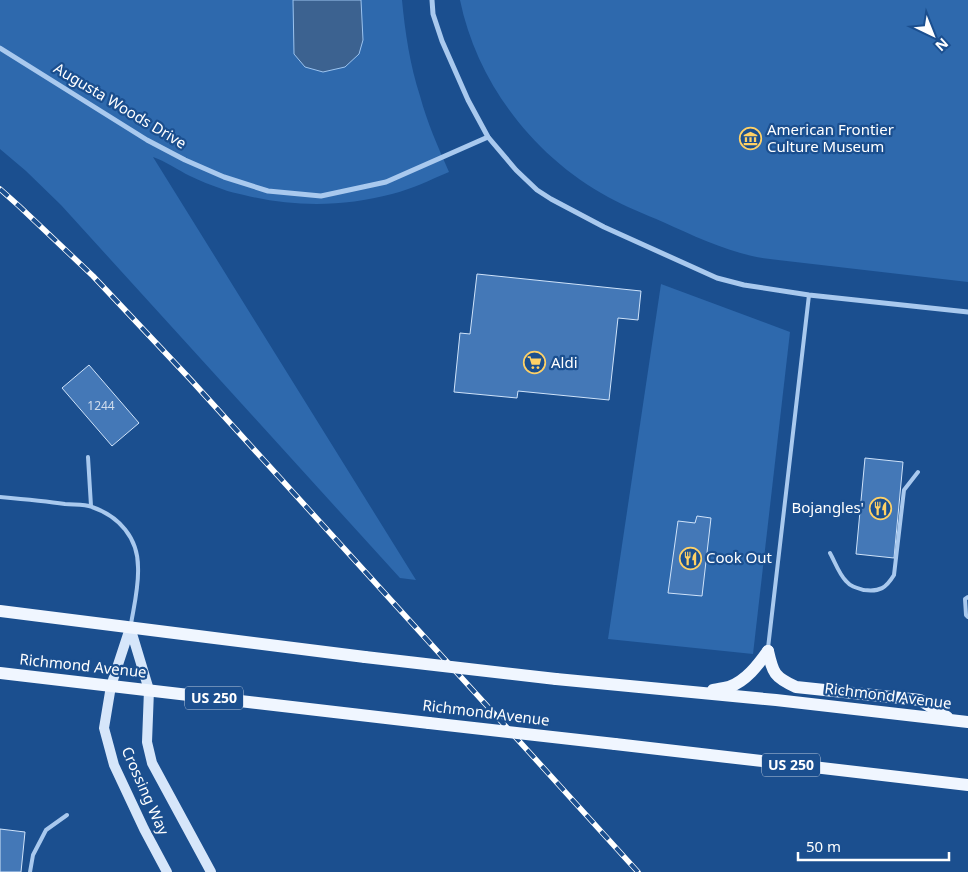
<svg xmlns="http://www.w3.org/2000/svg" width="968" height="872" viewBox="0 0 968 872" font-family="'Noto Sans',sans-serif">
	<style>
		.green { fill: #2e69ad }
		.water { fill: #3c6290; stroke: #9cc4f0 }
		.building { fill: #4478b7; stroke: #cfe3fa }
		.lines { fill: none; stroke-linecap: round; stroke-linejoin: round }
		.lane { stroke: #a9c9ee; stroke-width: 4 }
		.street { stroke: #a9c9ee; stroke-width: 5 }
		.secondary { stroke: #d6e6fa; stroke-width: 10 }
		.primary { stroke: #f0f6ff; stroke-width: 12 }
		.rail-casing { stroke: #fff; stroke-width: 5.5 }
		.rail { stroke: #1b4f8f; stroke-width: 4; stroke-dasharray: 11; stroke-linecap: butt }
		.primary-bridge { stroke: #f0f6ff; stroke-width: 12 }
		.labels { text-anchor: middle; stroke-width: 4.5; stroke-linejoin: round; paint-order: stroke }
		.number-label { font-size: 12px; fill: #d0dded }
		.shield { fill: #1b4f8f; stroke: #bbcadd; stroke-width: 1 }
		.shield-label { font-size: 14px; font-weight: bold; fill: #fff }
		.street-label { font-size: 15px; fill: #fff; stroke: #1b4f8f }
		.poi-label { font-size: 15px; fill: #fff; stroke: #1b4f8f; text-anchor: start }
	</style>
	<rect width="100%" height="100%" fill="#1b4f8f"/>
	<g class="green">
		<path d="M0,0H402C405,32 410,65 420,96C427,122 438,147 449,172C430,180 412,189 392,194C343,207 293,207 244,195C237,193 229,192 222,189C211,185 200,181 190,176C178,170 165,161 153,157L416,580L400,578L61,205L26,171L0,149Z"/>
		<path d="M460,0H968V282L778,260C769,259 760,258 752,256C721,249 692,235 663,222C645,214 626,207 608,197C534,157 477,83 460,0Z"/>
		<path d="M661,284L790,332L753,654L608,639Z"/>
	</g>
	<path class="water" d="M293,0H361L363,40L359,54L345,67L323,72L305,67L294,54Z"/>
	<g class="building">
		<path d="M477,274L641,291L638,320L618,318L609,400L518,391L517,398L454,392L460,333L470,334Z"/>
		<path d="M89,365L139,423L112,446L62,388Z"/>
		<path d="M865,458L903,462L894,558L856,554Z"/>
		<path d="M697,516L711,518L702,596L668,593L678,521L695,523Z"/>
		<path d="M0,829L25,832L21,872H0Z"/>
	</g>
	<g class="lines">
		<g class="lane">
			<path d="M88,457L91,506"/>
			<path d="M0,497C22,499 44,501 65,504C74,505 84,504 92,507C119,516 138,538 138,567C139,586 134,606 131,624"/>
			<path d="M830,553C835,562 839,574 846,581C851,587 857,588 864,590C880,592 886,588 894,575L904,490L918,472"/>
			<path d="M968,597L965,599L966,615L968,617"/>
			<path d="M768,648L809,295"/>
			<path d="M30,872L33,855L46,830L67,815"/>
		</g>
		<g class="street">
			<path d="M432,0L433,14L442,41L468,100L488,137L516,170L537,190L551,199L604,227L717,278L744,285L809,295L968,312"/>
			<path d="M0,48L147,140L185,160L224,177L268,191L321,196L386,182L488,137"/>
		</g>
		<g class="secondary">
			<path d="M130,627L149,690L147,742L152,763L211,872"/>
			<path d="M130,628L111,686L104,728L114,765L144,829L167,872"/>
		</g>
		<g class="primary">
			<path d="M0,611C122,626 243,642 365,657"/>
			<path d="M768,651C773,673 774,677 796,687L920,700L947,717"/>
			<path d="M0,673L429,723"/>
			<path d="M556,679L776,700L968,722"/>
			<path d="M713,690C719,689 724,688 729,687C746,681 758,665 768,651"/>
			<path d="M615,744L968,785"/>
		</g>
		<defs>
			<path id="rail" d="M0,189L19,206L93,276L191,380L638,872"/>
		</defs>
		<use href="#rail" class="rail-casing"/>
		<use href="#rail" class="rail"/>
		<g class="primary-bridge">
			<path d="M365,657L556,679"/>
			<path d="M429,723L615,744"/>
		</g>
	</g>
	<defs>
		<symbol id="museum-ring" viewBox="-11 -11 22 22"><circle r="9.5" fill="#1b4f8f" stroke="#ffd166" stroke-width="1.5"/><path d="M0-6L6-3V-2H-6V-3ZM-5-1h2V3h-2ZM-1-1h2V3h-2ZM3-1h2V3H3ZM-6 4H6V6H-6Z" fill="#ffd166"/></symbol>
		<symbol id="supermarket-ring" viewBox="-11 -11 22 22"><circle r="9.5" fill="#1b4f8f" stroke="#ffd166" stroke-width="1.5"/><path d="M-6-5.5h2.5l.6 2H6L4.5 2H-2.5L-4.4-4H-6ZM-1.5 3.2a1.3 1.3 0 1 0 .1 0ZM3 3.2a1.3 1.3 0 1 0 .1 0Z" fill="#ffd166"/></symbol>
		<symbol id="restaurant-ring" viewBox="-11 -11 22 22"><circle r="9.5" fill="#1b4f8f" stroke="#ffd166" stroke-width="1.5"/><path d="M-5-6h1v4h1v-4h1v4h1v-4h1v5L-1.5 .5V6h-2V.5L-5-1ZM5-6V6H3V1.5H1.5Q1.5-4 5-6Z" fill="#ffd166"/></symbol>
	</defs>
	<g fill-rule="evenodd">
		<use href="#museum-ring" x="738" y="126" width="25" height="25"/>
		<use href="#supermarket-ring" x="522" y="350" width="25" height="25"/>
		<use href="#restaurant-ring" x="868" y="496" width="25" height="25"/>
		<use href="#restaurant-ring" x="678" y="546" width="25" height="25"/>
	</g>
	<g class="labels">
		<g class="number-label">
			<text x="101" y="410">1244</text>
		</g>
		<g class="shield">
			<rect x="185" y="686.5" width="58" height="23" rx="4"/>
			<rect x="762" y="753.5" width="58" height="23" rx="4"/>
		</g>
		<g class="shield-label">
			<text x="214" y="703">US 250</text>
			<text x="791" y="770">US 250</text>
		</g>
		<g class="street-label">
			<text transform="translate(120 106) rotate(31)" y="5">Augusta Woods Drive</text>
			<text transform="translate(83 666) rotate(6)" y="5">Richmond Avenue</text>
			<text transform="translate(888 696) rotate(7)" y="5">Richmond Avenue</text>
			<text transform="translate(486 713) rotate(7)" y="5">Richmond Avenue</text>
			<text transform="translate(145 791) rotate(66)" y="5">Crossing Way</text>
		</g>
		<g class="poi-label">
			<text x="767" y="135">American Frontier<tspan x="767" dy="17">Culture Museum</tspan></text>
			<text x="551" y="368">Aldi</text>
			<text x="864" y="513" text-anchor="end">Bojangles'</text>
			<text x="706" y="563">Cook Out</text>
		</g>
	</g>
	<g transform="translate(933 35) rotate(137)" stroke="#1b4f8f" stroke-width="4" paint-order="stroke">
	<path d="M0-4L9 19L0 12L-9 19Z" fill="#ffffff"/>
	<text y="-8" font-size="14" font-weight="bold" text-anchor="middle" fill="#ffffff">N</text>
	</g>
	<path d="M798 852v8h151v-8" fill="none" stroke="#ffffff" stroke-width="2.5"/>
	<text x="806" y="852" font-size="15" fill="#ffffff" stroke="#1b4f8f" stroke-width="4" paint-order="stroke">50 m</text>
</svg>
